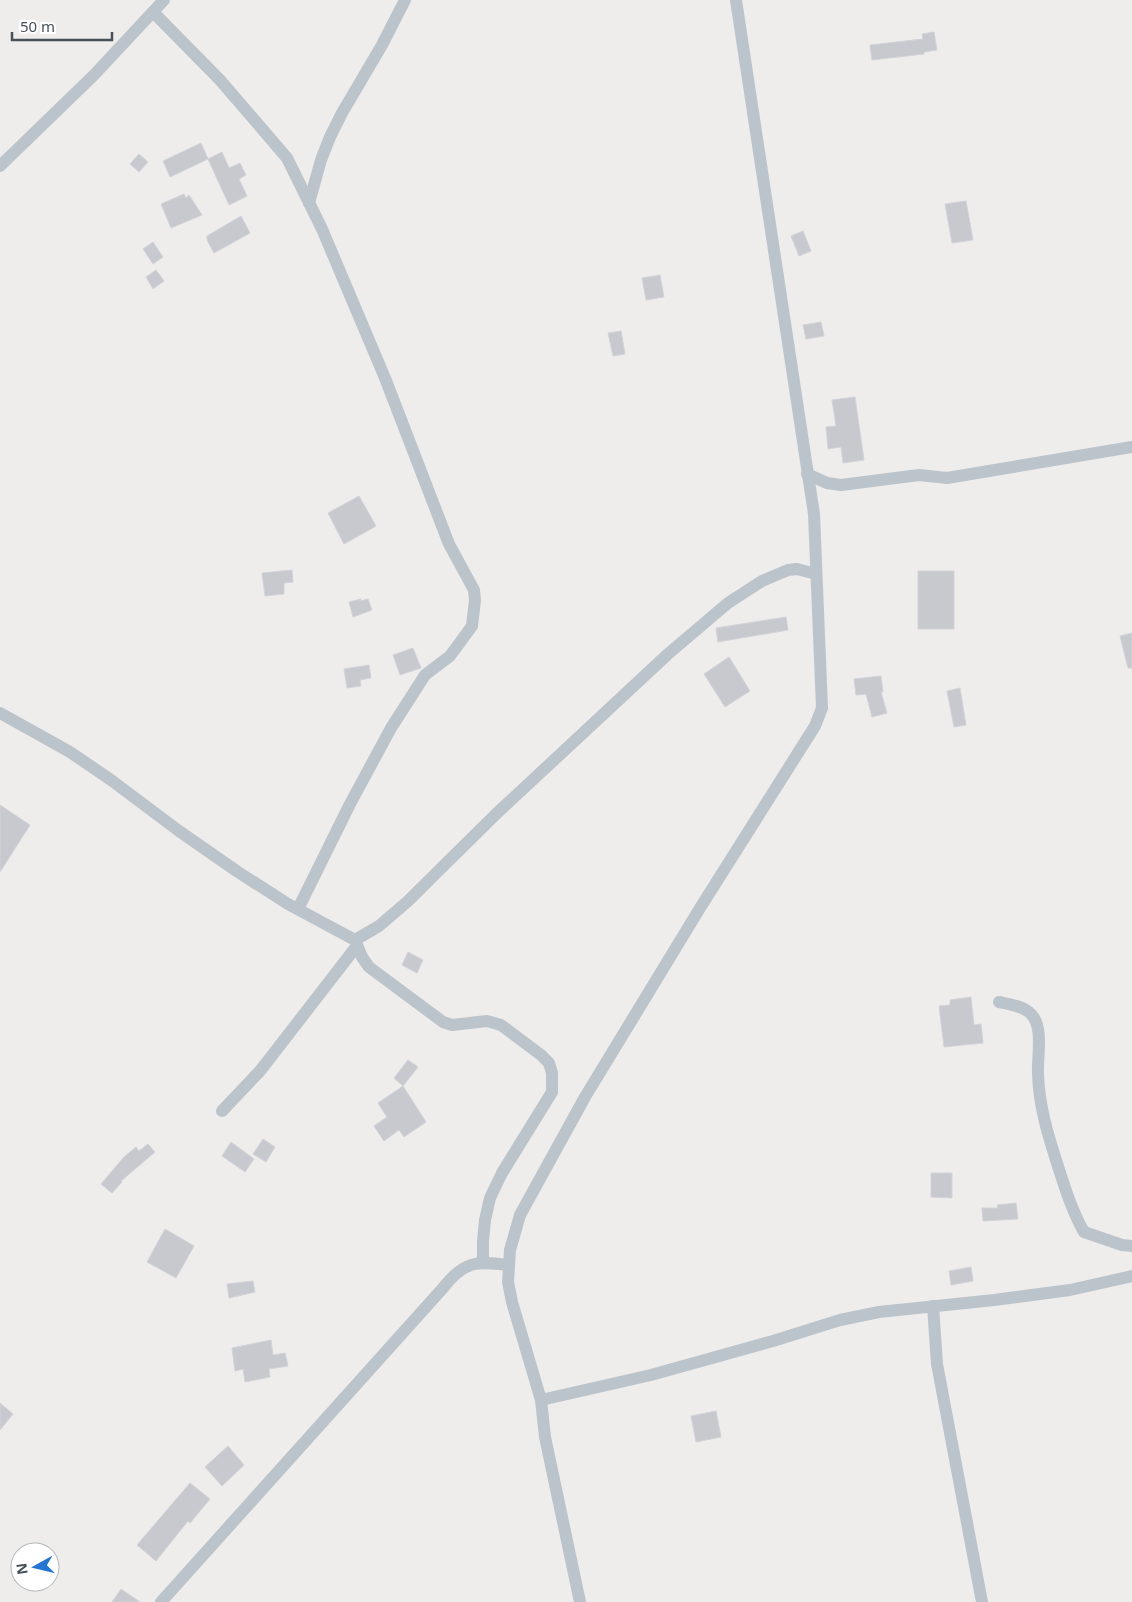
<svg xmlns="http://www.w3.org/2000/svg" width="1132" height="1602" viewBox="0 0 1132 1602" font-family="'Noto Sans',sans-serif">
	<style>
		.building { fill: #c7c9cf; stroke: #d1d3d8 }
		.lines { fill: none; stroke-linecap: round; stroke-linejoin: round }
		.minor { stroke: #bbc4cb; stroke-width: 12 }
	</style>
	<rect width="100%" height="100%" fill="#efecec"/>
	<g class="building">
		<path d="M934,32L937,50L924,52V54L872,60L870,45L923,39L922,34Z"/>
		<path d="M201,143L208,159L170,177L163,161Z"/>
		<path d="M222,152L229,168L240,163L246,175L239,179L247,196L229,205L208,159Z"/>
		<path d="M139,154L148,162L139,172L130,164Z"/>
		<path d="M184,194L186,198L189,195L202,215L171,228L161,204Z"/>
		<path d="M966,201L973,240L952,243L945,204Z"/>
		<path d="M241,216L250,233L214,253L207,240V236Z"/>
		<path d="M803,231L811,251L799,256L791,236Z"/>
		<path d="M153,242L163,257L153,264L143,249Z"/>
		<path d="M156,270L164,281L153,289L146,277Z"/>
		<path d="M660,275L664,297L646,300L642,278Z"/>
		<path d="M821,322L824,336L806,339L803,325Z"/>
		<path d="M621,331L625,354L613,356L608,333Z"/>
		<path d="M855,397L864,460L843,463L841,447L828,449L826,427L836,426L832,400Z"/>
		<path d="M359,496L376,526L344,544L328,513Z"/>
		<path d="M292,570L293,582L284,583V594L265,596L262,573Z"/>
		<rect x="918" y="571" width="36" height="58"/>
		<path d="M361,599V601L368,599L372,610L353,617L349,602Z"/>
		<path d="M786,617L788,630L718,642L716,628Z"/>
		<path d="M1132,633V668H1128L1120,636Z"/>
		<path d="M413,648L421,668L400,675L393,655Z"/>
		<path d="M729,657L750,691L725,707L704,674Z"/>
		<path d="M369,665L371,678L360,680L361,686L347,688L344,669Z"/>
		<path d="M881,676L883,692H881L887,713L872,717L866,694L856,695L854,679Z"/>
		<path d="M960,688L966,725L954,727L947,691Z"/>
		<path d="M0,805L30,825L0,872Z"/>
		<path d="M408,952L423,960L417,973L402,965Z"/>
		<path d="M971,997L974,1025L981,1024L983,1043L944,1047L939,1006L950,1005V1000Z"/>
		<path d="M408,1060L418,1067L403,1086L394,1078Z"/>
		<path d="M403,1086L426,1122L404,1137L399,1130L384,1141L374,1126L387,1117L378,1103Z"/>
		<path d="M263,1139L275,1147L266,1162L253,1154Z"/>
		<path d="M231,1142L254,1159L245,1172L222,1156Z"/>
		<path d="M148,1144L155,1152L121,1181L122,1182L112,1193L101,1184L124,1157L136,1147L139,1151Z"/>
		<path d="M931,1173H952V1198L931,1197Z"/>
		<path d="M1016,1203L1018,1219L983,1221L982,1208H998L997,1205Z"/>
		<path d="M165,1229L194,1246L176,1278L147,1262Z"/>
		<path d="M971,1267L973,1281L951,1285L949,1271Z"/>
		<path d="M253,1281L255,1292L229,1298L227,1284Z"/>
		<path d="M271,1340L273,1355L285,1353L288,1366L269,1369L270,1377L245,1382L243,1369L235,1371L232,1348Z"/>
		<path d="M0,1403L13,1414L0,1430Z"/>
		<path d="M716,1411L721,1437L696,1442L691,1416Z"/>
		<path d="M228,1446L244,1465L222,1486L205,1467Z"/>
		<path d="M190,1483L210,1499L190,1523L188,1521L156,1561L137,1545Z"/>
		<path d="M121,1589L140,1602H112Z"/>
	</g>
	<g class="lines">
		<g class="minor">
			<path d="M153,12L220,80L287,158L322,229L385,378L449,544L474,590L475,600L472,626L450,656L425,675L391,728L350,804L298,909"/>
			<path d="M0,166L94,75L164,0"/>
			<path d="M309,203L321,160L330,137L342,113L382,45L405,0"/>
			<path d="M807,474L827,483L841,485L919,475L947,478L1132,447"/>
			<path d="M0,713L70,752L111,780L179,831L238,872L288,904L355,940L362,957L369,967L443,1022L452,1025L487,1021L501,1025L541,1055L549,1063L552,1073V1092L502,1173L490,1198L485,1220L483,1241V1263"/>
			<path d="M355,940L379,926L407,902L495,815L668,654L728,603L762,581L788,570L797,569L816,574"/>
			<path d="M999,1002C1009,1004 1023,1006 1031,1014C1044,1027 1037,1057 1038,1074C1039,1104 1047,1132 1056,1160C1064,1185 1071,1209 1084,1232L1122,1245L1132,1246"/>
			<path d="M222,1111L260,1071L356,947"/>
			<path d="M933,1306L937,1364L982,1602"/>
			<path d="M541,1400L651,1375L773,1341L840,1320L879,1312L994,1300L1070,1290L1132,1276"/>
			<path d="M161,1602L443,1288C464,1261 476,1261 508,1265"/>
			<path d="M580,1602L545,1437L541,1400L512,1302L508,1282L510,1250L520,1215L585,1097L700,908L815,726L822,708L814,514L736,0"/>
		</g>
	</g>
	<g transform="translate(35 1567) rotate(262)"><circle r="24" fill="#ffffff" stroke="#b5b9bc"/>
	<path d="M0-4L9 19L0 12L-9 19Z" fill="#2474d1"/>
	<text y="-8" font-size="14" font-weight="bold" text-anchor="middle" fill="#465058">N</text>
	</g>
	<path d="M12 32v8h100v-8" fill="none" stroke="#465058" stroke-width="2.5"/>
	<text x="20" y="32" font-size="15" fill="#465058" stroke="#ffffff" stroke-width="4" paint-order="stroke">50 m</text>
</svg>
